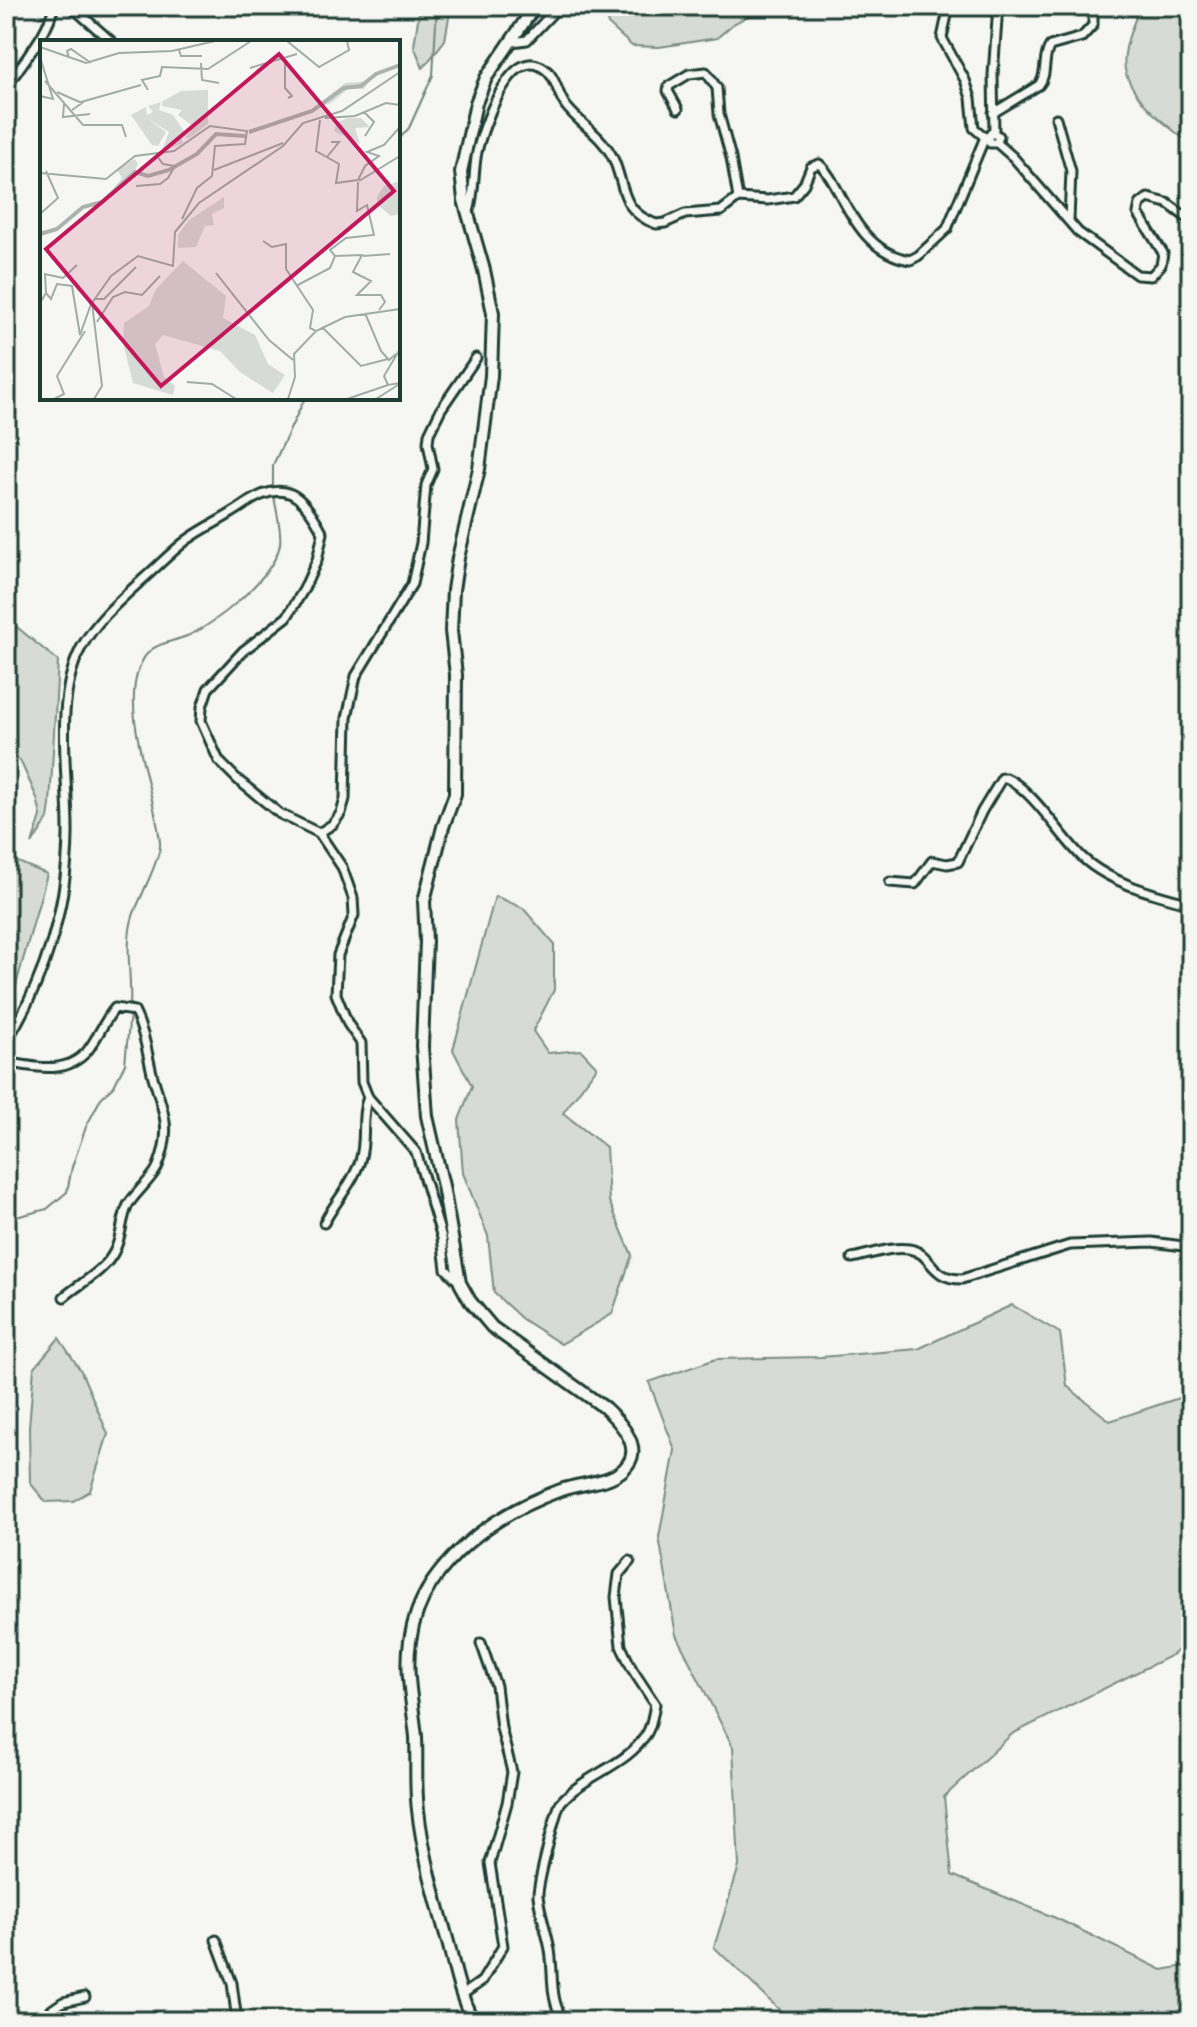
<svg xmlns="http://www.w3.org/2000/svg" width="1197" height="2027" viewBox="0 0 1197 2027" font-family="'Architects Daughter',sans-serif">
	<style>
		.green { fill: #d6dbd6; stroke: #7a8c85; stroke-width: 2 }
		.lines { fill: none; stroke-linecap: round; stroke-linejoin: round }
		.stream { stroke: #72847d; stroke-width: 2 }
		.minor-casing { stroke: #1f3d34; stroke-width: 13 }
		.secondary-casing { stroke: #1f3d34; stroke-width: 16 }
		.minor { stroke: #f6f6f2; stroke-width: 7 }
		.secondary { stroke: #f6f6f2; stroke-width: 10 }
		.inset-river { fill: none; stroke: #aab3ae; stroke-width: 4 }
		.inset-road { fill: none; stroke: #a0aca6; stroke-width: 2 }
		.view { fill: #c2185b; fill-opacity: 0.15; stroke: #c2185b; stroke-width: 4 }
		.inset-edge { fill: none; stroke: #1f3d34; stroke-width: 4 }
	</style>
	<rect width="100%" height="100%" fill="#f6f6f2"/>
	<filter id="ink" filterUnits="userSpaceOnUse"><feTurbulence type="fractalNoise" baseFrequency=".0125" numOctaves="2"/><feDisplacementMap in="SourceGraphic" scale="16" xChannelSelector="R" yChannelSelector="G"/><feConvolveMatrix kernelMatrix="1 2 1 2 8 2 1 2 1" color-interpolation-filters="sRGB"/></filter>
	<g filter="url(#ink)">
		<g class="green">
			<path d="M420,6H451L445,40L423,68L414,46Z"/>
			<path d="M603,6H767L733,24L717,38L659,47L632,46L608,24Z"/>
			<path d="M1141,6H1191V144C1168,127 1136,103 1126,74C1120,55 1133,23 1141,6Z"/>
			<path d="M6,618L58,661L50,805L48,819L32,844L41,816L37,798L20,760L6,752Z"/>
			<path d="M6,857L47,874L6,1021Z"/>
			<path d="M495,896L523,908L554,944V990L533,1031L548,1053L581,1050L597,1067L563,1113L606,1147L609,1201L632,1255L612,1314L561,1344L522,1319L494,1293L488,1236L463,1173L459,1120L472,1086L453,1050Z"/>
			<path d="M1012,1305L1060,1333L1067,1386L1110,1421L1191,1394V1639L1174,1654L1012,1734L944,1797L952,1875L1058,1919L1162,1970L1191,1965V2021H791L714,1947L739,1866L733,1747L676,1635L659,1537L675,1450L649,1382L716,1359L821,1357L918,1349Z"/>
			<path d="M59,1338L81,1371L108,1434L90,1491L73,1501L46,1502L30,1483L29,1427L34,1368Z"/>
		</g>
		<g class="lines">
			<g class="stream">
				<path d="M398,140L409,128L433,75L437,6"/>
				<path d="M273,489V465L305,398"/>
				<path d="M130,1007C132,977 124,945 133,916C139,899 162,856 160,842C155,792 121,714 139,668C149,642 164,645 187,636C215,625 275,576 280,544C282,530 276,510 274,496"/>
				<path d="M6,1223L16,1217L47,1209L67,1192L72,1167L86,1127L101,1098L114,1086L125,1064L130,1013"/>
			</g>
			<defs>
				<g id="minor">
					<path d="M71,6L112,42"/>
					<path d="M949,6L942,38L965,80L971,98L974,128L986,138"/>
					<path d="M512,42L527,40L559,6"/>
					<path d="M6,89C22,60 46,39 54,6"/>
					<path d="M678,109L668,91L669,86L689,74L706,72L717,88L719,114L731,158L738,198"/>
					<path d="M993,113L1039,85C1048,74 1042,58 1050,46L1082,37L1093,25V12"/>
					<path d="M1056,118L1071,171L1069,220"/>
					<path d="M994,133L993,75L998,6"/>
					<path d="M997,143L999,136L991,133L988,138L990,143H997L1013,157L1078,232L1137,275L1151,276L1161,265L1163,253L1138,213L1140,204L1148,198L1167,203L1191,221"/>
					<path d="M469,212C475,192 473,172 477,152C482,131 508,50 540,66C557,74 556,93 566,106C580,124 602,136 612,156C626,184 618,210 656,224L665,223L685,214L721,211L738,198L768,200L794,196L804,184L811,167L819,164C828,171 832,181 838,191C854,222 872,254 910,260L918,256L947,229L985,137"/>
					<path d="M319,833L333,824L341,813L345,799L347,718L356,676L412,584L421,543L426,485L433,469L428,443L429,434L441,409L476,358"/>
					<path d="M890,882L915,884L932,861L947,864L958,862L982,811L1002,778H1006C1032,789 1061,837 1083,858C1110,883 1156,895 1191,904"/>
					<path d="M6,1042C45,980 67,908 68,835C69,777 53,702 81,648C96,621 119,601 142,580C157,567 171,552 187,540C205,527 226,518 244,505C284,477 303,494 323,533L317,560L304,589L287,617L243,651L208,689L202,707L201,721L219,761L238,780L280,814L319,833L342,867L353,898L354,915L338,955L336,994L348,1024L361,1043L362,1082L368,1097L416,1152L442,1238L446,1269L460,1283"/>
					<path d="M6,1062C34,1067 67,1076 88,1050C98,1037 104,1021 115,1008L134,1011C145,1032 147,1054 153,1077C163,1111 173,1129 158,1166C155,1176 136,1192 128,1205C121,1219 122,1238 114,1252C104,1272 80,1283 64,1297"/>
					<path d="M324,1223C335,1202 353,1183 360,1161C367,1138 360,1117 368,1097"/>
					<path d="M852,1258C869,1255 891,1246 909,1249C933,1253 929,1279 962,1279L1070,1245L1152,1242L1191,1247"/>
					<path d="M216,1940L232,1983L237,2021"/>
					<path d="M462,1995L482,1981L503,1946L490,1863L507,1803L512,1772L501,1728L496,1686L481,1643"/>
					<path d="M52,2021L50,2011L63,2002L85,1997"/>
					<path d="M564,2021C549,2000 554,1975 550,1950C547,1932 540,1914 538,1896C537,1888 556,1809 561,1802C585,1774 628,1766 647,1733C652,1725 653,1713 655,1704L632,1669L621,1646L616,1597L619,1574L630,1561"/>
				</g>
				<path id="secondary" d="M473,2021C461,1998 455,1972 449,1946C437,1902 423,1856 418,1810C415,1786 417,1761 416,1737C413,1705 405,1673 410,1641C413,1620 420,1601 431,1584C463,1537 509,1509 561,1490C582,1482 615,1484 628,1464C642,1445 619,1421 605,1408L492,1327L470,1301L460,1283L443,1186L427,1116L422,1046L426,941L424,901L443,827L455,794L456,675L451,631L453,590L458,558L479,469L491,376L493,313L484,270L464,200L461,172L476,103L486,78L535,6"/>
			</defs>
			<use href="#minor" class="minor-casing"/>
			<use href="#secondary" class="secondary-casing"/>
			<use href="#minor" class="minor"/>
			<use href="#secondary" class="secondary"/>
		</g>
	</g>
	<g transform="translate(40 40)">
		<rect width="360" height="360" fill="#f6f6f2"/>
		<path d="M329,41L324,49H308L291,63L272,69L305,43ZM168,50V84L151,97L145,99L153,86L138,75L142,70L122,66L123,61L141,51ZM121,62L119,70L133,75L146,94L141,96L143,103L121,113L129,92L107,78L126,92L118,106L112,105L91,75L106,67L107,75L113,72L108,66ZM308,78H321L330,87L315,88L320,104L294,91L297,82ZM95,119L98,124L91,138L64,160L82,138L77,129ZM360,141V174L351,176L337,164V157L344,146ZM184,157V168L172,174L174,185L165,186L156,207L138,208V195L149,180ZM143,221L186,256L183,278L215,295L228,324L245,335L233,353L200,332L180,311L123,295L115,304L124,337L135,346L133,355L93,343L83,303L84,283L109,266L116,249Z" fill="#d6dbd6"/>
		<path class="inset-river" d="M209,92L272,71L304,48L321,46L336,34L360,25M0,194L17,189L43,167L62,162L95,132L108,136L129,130L157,114L176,94L205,96"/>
		<path class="inset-road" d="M247,1L279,27L309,10L307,1M0,7L46,23L79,13L132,11L175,1M139,10L141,16H162M0,17L13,59L0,56M29,18L27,11L31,9L51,23M245,19V48L252,56L248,58M161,23L162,40L179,43M210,28L257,14M5,41L43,85H82L86,97M108,50L102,40L120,36L122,27L168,29L211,1M17,52L42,63L32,70M41,62L101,45M24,64L23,77L50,74M324,72L334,82L325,96M285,78L315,76L346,63L360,65M280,80L276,111L299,124L296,143L318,140M287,117L299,102H291M174,130L243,103M0,133L66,139L95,116L134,111L170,86L207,91L205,104L175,106L172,136L157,148L142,179M318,140L325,126L339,116L327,112L344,105L360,87M319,141L360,116M318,142L317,171L327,165L334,195L306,198L290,210L295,216L322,215L313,232L331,241L317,255H341L345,262L339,270M96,146L120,144L128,138L135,126L123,124L117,116M0,174L18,158L6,131M223,201L232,207L246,204V229L273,270L270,288L276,291M323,216L350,214M176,233L229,300L253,320M256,246L290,228L295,216M6,253L5,234L23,238L37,225M54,259H64L96,227M0,263L6,253L11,259L17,244L32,246L40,295L51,264M325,273L341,311L349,320L356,314M57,282L73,257L85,252L102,255L120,236M282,287L321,326L348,319M360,309L344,336L348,345L360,343M147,342L172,344L196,359M14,359L24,354L17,336L45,291M54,359L62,346L52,263L71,236L98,216L133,226L135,192L159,163L243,106L263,83L302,71L360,32M248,359L255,337L254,314L276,291L305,277L360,269M307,359L348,345M336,359L358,345"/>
		<path class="view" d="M239,14L354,151L121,346L6,209Z"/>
		<rect width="360" height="360" class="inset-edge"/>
	</g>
	<rect width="1197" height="2027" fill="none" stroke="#f6f6f2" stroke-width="32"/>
	<rect x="16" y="16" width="1165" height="1995" fill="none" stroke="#1f3d34" stroke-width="3" filter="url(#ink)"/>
</svg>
